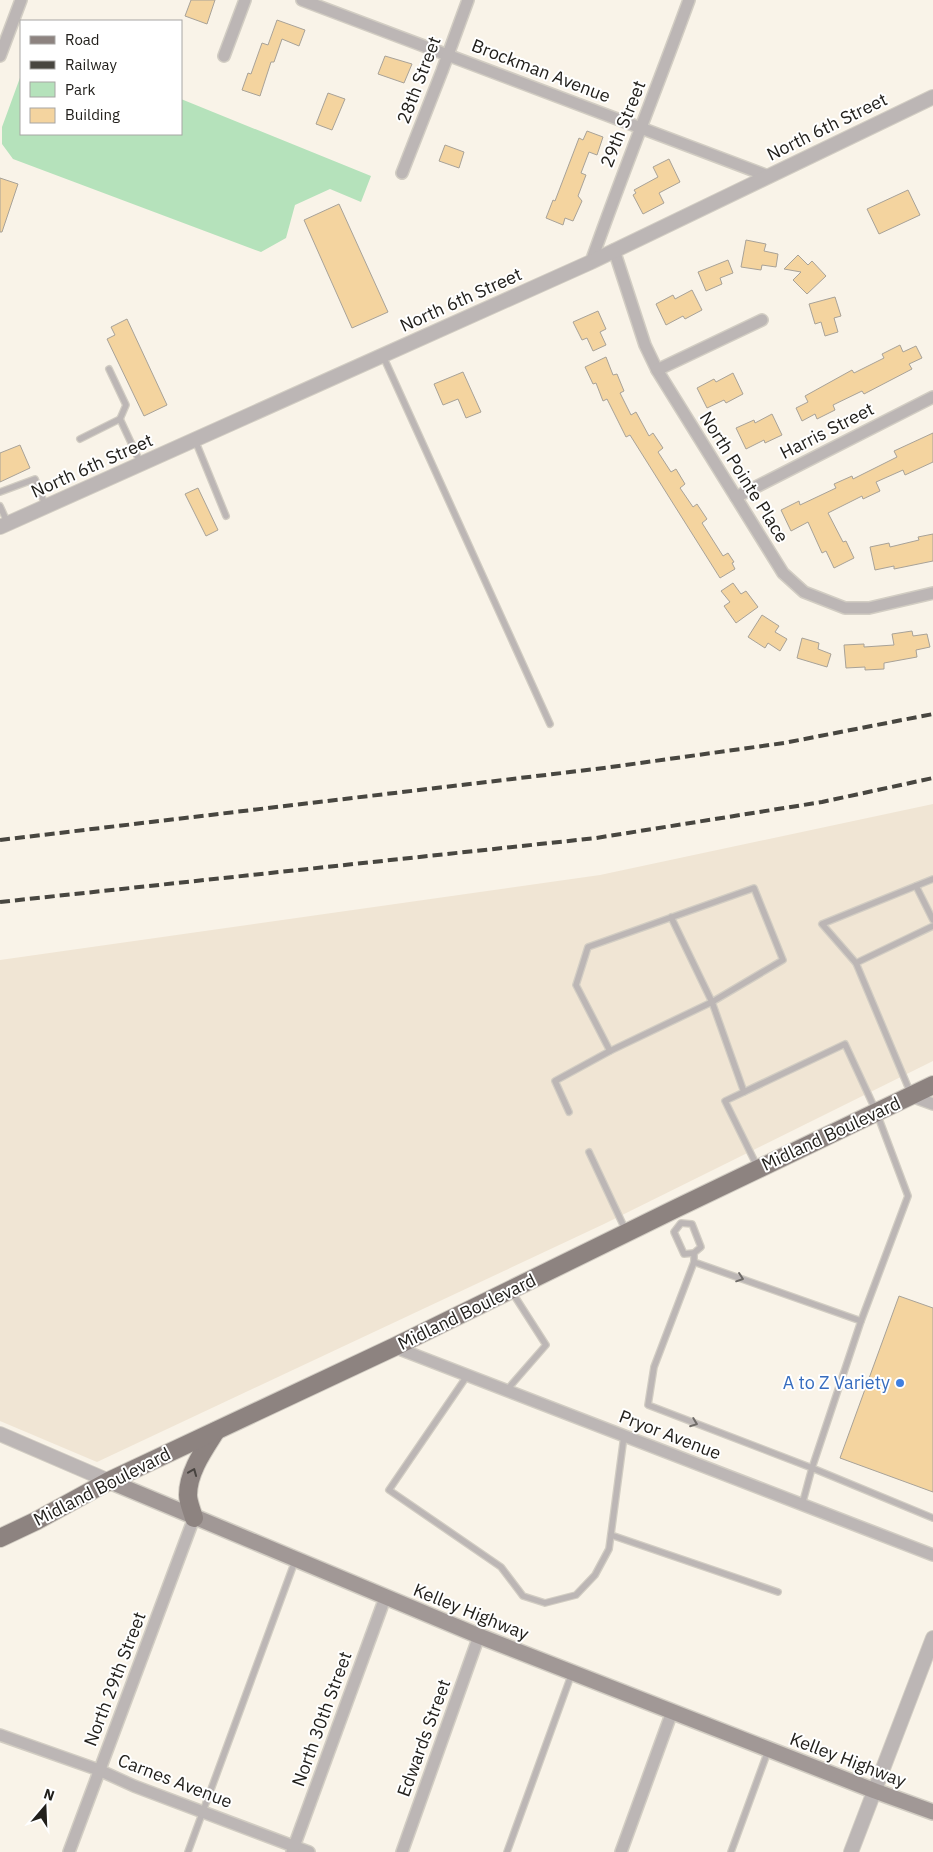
<svg xmlns="http://www.w3.org/2000/svg" width="933" height="1852" viewBox="0 0 933 1852" font-family="'IBM Plex Sans',sans-serif">
	<style>
		.built { fill: #f0e5d4 }
		.green { fill: #b5e2bb }
		.building { fill: #f4d49f; stroke: #a8a298 }
		.lines { fill: none; stroke-linecap: round; stroke-linejoin: round }
		.service-casing { stroke: #d2cdc3; stroke-width: 8 }
		.minor-casing { stroke: #d2cdc3; stroke-width: 14 }
		.tertiary-casing { stroke: #d2cdc3; stroke-width: 16 }
		.secondary-casing { stroke: #d2cdc3; stroke-width: 18 }
		.primary-casing { stroke: #d2cdc3; stroke-width: 20 }
		.service { stroke: #bcb6b5; stroke-width: 5.5 }
		.minor { stroke: #bcb6b5; stroke-width: 11 }
		.tertiary { stroke: #bcb6b5; stroke-width: 14 }
		.secondary { stroke: #a19896; stroke-width: 15 }
		.primary { stroke: #8d8380; stroke-width: 18 }
		.rail { stroke: #484640; stroke-width: 4; stroke-dasharray: 10 5; stroke-linecap: butt }
		.oneway { stroke: #6f6b68 }
		.oneway2 { stroke: #47433f }
		.shop-dot { fill: #3f7fe0; stroke: #fff; stroke-width: 2 }
		.labels { text-anchor: middle; stroke-width: 4; stroke-linejoin: round; paint-order: stroke }
		.street-label { font-size: 18px; fill: #22201c; stroke: #fff }
		.shop-label { font-size: 18px; fill: #366cbe; stroke: #fff; text-anchor: end }
	</style>
	<rect width="100%" height="100%" fill="#f9f3e8"/>
	<path class="built" d="M933,804V1061L604,1224L97,1462L0,1421V960L600,875Z"/>
	<path class="green" d="M21,75V134H181V99L371,176L361,202L330,189L295,205L286,238L261,252L13,159L2,144V127Z"/>
	<g class="building">
		<path d="M191,0H215L207,24L185,16Z"/>
		<path d="M277,20L305,30L299,46L282,39L274,62H271L260,96L242,90L248,73L251,74L262,43L268,45Z"/>
		<path d="M385,56L412,64L404,83L378,74Z"/>
		<path d="M328,93L345,99L332,130L316,124Z"/>
		<path d="M587,131L603,137L597,155L589,152L581,173L586,175L578,196L582,201L573,221L565,218L563,225L546,218L553,200L555,201L579,138L583,140Z"/>
		<path d="M445,145L464,152L459,168L439,161Z"/>
		<path d="M669,159L680,182L659,193L664,203L643,214L633,195L636,193L634,190L658,177L653,167Z"/>
		<path d="M0,178L18,184L2,232H0Z"/>
		<path d="M908,190L920,215L879,234L867,209Z"/>
		<path d="M339,204L388,312L352,328L304,220Z"/>
		<path d="M746,240L766,244L764,251L778,254L776,267L762,265L761,270L741,267Z"/>
		<path d="M798,255L808,265L812,261L826,276L807,294L793,280L801,272L784,269Z"/>
		<path d="M728,260L733,273L720,278L722,284L706,291L698,272Z"/>
		<path d="M692,290L702,310L685,319L683,316L666,325L656,304L673,295L675,299Z"/>
		<path d="M835,297L841,316L834,318L838,332L825,336L821,322L815,324L809,304Z"/>
		<path d="M598,311L606,329L600,332L606,345L593,351L587,338L582,340L573,322Z"/>
		<path d="M127,319L167,405L144,416L107,339L115,335L111,327Z"/>
		<path d="M900,345L903,352L916,346L922,358L909,364L912,369L864,394L862,391L833,405L835,410L817,419L815,414L802,421L796,408L808,402L805,396L852,370L854,373L884,358L882,354Z"/>
		<path d="M606,357L613,375L617,374L624,391L620,393L631,415L636,412L649,436L653,433L663,448L658,452L671,472L676,469L685,484L680,488L693,507L697,504L707,519L702,523L723,556L728,553L734,562L732,563L735,569L720,578L630,435L626,437L607,399L603,401L596,383L593,384L585,367Z"/>
		<path d="M463,372L481,412L466,418L458,399L443,405L434,384Z"/>
		<path d="M733,373L743,394L726,403L724,400L707,408L697,388L714,379L716,382Z"/>
		<path d="M772,414L782,435L765,443L764,440L746,449L736,428L754,420L755,423Z"/>
		<path d="M933,433V462L905,475L903,470L876,482L880,491L863,499L862,496L828,513L843,542L846,541L854,558L834,568L826,551L822,553L808,522L791,531L781,510L799,501L800,505L836,488L834,484L852,476L853,479L897,457L894,451Z"/>
		<path d="M20,445L30,468L0,482V453Z"/>
		<path d="M198,488L218,530L206,536L185,494Z"/>
		<path d="M933,534V561L894,569V566L875,570L870,547L889,543L890,547L919,540L918,537Z"/>
		<path d="M733,583L741,594L746,591L758,607L736,623L724,606L730,602L721,591Z"/>
		<path d="M762,615L779,626L775,632L787,639L780,651L768,643L765,648L748,637Z"/>
		<path d="M912,631L913,636L927,634L930,647L916,650L917,657L884,663V669L865,670V667L846,668L844,645L864,644V647L894,645L892,634Z"/>
		<path d="M802,638L819,643L818,649L831,654L827,667L797,658Z"/>
		<path d="M899,1296L933,1308V1492L840,1458Z"/>
	</g>
	<g class="lines">
		<defs>
			<g id="service">
				<path d="M383,356L550,724"/>
				<path d="M109,369L126,405L120,419"/>
				<path d="M80,439L120,419L141,464"/>
				<path d="M195,440L226,516"/>
				<path d="M0,492L35,479L46,507"/>
				<path d="M0,506L8,524"/>
				<path d="M916,886L933,920"/>
				<path d="M856,963L933,926"/>
				<path d="M610,1051L576,985L588,947L754,888L783,960L712,1002L671,917"/>
				<path d="M911,1094L856,963L822,924L933,879"/>
				<path d="M569,1112L555,1081L610,1051L712,1002L744,1092"/>
				<path d="M589,1152L626,1231"/>
				<path d="M758,1168L725,1101L845,1044L876,1111L908,1196L861,1321L812,1468L802,1505"/>
				<path d="M681,1223L692,1224L701,1247L694,1253L684,1254L674,1232Z"/>
				<path d="M694,1253V1262L654,1367L648,1405L812,1468L933,1518"/>
				<path d="M694,1262L861,1321"/>
				<path d="M467,1376L389,1490L501,1567L523,1596L545,1603L576,1595L595,1575L609,1549L624,1436"/>
				<path d="M506,1391L546,1345L512,1292"/>
				<path d="M611,1535L778,1592"/>
				<path d="M188,1852L295,1561"/>
				<path d="M507,1852L572,1673"/>
				<path d="M731,1852L768,1751"/>
			</g>
			<g id="minor">
				<path d="M302,0L768,176"/>
				<path d="M0,56L21,0"/>
				<path d="M224,56L245,0"/>
				<path d="M402,173L442,71L468,0"/>
				<path d="M614,250L645,345L657,370L783,573L804,592L845,608H869L933,593"/>
				<path d="M591,262C622,174 657,88 689,0"/>
				<path d="M657,370L762,320"/>
				<path d="M736,497L933,397"/>
				<path d="M911,1096L933,1104"/>
				<path d="M394,1347L933,1555"/>
				<path d="M0,1735L99,1770L134,1786L309,1852"/>
				<path d="M69,1852L194,1518"/>
				<path d="M292,1852L385,1598"/>
				<path d="M402,1852L479,1636"/>
				<path d="M621,1852L672,1712"/>
			</g>
			<g id="tertiary">
				<path d="M0,527L591,262L933,97"/>
				<path d="M0,1434L109,1481"/>
				<path d="M851,1852L933,1638"/>
			</g>
			<path id="secondary" d="M109,1481L479,1636L875,1791L933,1812"/>
			<g id="primary">
				<path d="M194,1518C192,1511 188,1502 188,1495C188,1472 204,1450 216,1431"/>
				<path d="M0,1538L36,1521L109,1481L394,1347L677,1208L933,1085"/>
			</g>
		</defs>
		<use href="#service" class="service-casing"/>
		<use href="#minor" class="minor-casing"/>
		<use href="#tertiary" class="tertiary-casing"/>
		<use href="#secondary" class="secondary-casing"/>
		<use href="#primary" class="primary-casing"/>
		<use href="#service" class="service"/>
		<use href="#minor" class="minor"/>
		<use href="#tertiary" class="tertiary"/>
		<use href="#secondary" class="secondary"/>
		<use href="#primary" class="primary"/>
		<g class="rail">
			<path d="M0,840L604,768L784,743L933,714"/>
			<path d="M0,902L596,838L822,802L933,778"/>
		</g>
	</g>
	<defs><path id="oneway-chevron" d="M-2-3.5L2.5 0L-2 3.5" fill="none" stroke-width="1.6" stroke-linecap="round" stroke-linejoin="round" transform="scale(1.25)"/></defs>
	<g class="oneway">
		<use href="#oneway-chevron" transform="translate(740 1278) rotate(19)"/>
		<use href="#oneway-chevron" transform="translate(694 1423) rotate(21)"/>
	</g>
	<use class="oneway2" href="#oneway-chevron" transform="translate(193 1472) rotate(-68)"/>
	<circle class="shop-dot" cx="900" cy="1383" r="5"/>
	<g class="labels">
		<g class="street-label">
			<text transform="translate(541 71) rotate(21)" y="6">Brockman Avenue</text>
			<text transform="translate(419 80) rotate(-69)" y="6">28th Street</text>
			<text transform="translate(623 124) rotate(-68)" y="6">29th Street</text>
			<text transform="translate(827 127) rotate(-26)" y="6">North 6th Street</text>
			<text transform="translate(461 300) rotate(-24)" y="6">North 6th Street</text>
			<text transform="translate(827 431) rotate(-27)" y="6">Harris Street</text>
			<text transform="translate(92 466) rotate(-24)" y="6">North 6th Street</text>
			<text transform="translate(744 477) rotate(58)" y="6">North Pointe Place</text>
			<text transform="translate(831 1134) rotate(-25)" y="6">Midland Boulevard</text>
			<text transform="translate(467 1312) rotate(-26)" y="6">Midland Boulevard</text>
			<text transform="translate(670 1435) rotate(21)" y="6">Pryor Avenue</text>
			<text transform="translate(102 1487) rotate(-27)" y="6">Midland Boulevard</text>
			<text transform="translate(471 1612) rotate(22)" y="6">Kelley Highway</text>
			<text transform="translate(115 1679) rotate(-69)" y="6">North 29th Street</text>
			<text transform="translate(322 1719) rotate(-70)" y="6">North 30th Street</text>
			<text transform="translate(424 1738) rotate(-70)" y="6">Edwards Street</text>
			<text transform="translate(848 1760) rotate(21)" y="6">Kelley Highway</text>
			<text transform="translate(175 1781) rotate(21)" y="6">Carnes Avenue</text>
		</g>
		<g class="shop-label">
			<text x="890" y="1389">A to Z Variety</text>
		</g>
	</g>
	<rect x="20" y="20" width="162" height="115" fill="#ffffff" stroke="#a7a6a4"/>
	<rect x="30" y="36" width="25" height="8" fill="#8d8380" stroke="#a7a6a4"/>
	<text x="65" y="45" font-size="15" fill="#22201c">Road</text>
	<rect x="30" y="61" width="25" height="8" fill="#484640" stroke="#a7a6a4"/>
	<text x="65" y="70" font-size="15" fill="#22201c">Railway</text>
	<rect x="30" y="82" width="25" height="15" fill="#b5e2bb" stroke="#a7a6a4"/>
	<text x="65" y="95" font-size="15" fill="#22201c">Park</text>
	<rect x="30" y="108" width="25" height="15" fill="#f4d49f" stroke="#a7a6a4"/>
	<text x="65" y="120" font-size="15" fill="#22201c">Building</text>
	<g transform="translate(45 1807) rotate(19)" stroke="#ffffff" stroke-width="4" paint-order="stroke">
	<path d="M0-4L9 19L0 12L-9 19Z" fill="#22201c"/>
	<text y="-8" font-size="14" font-weight="bold" text-anchor="middle" fill="#22201c">N</text>
	</g>
</svg>
